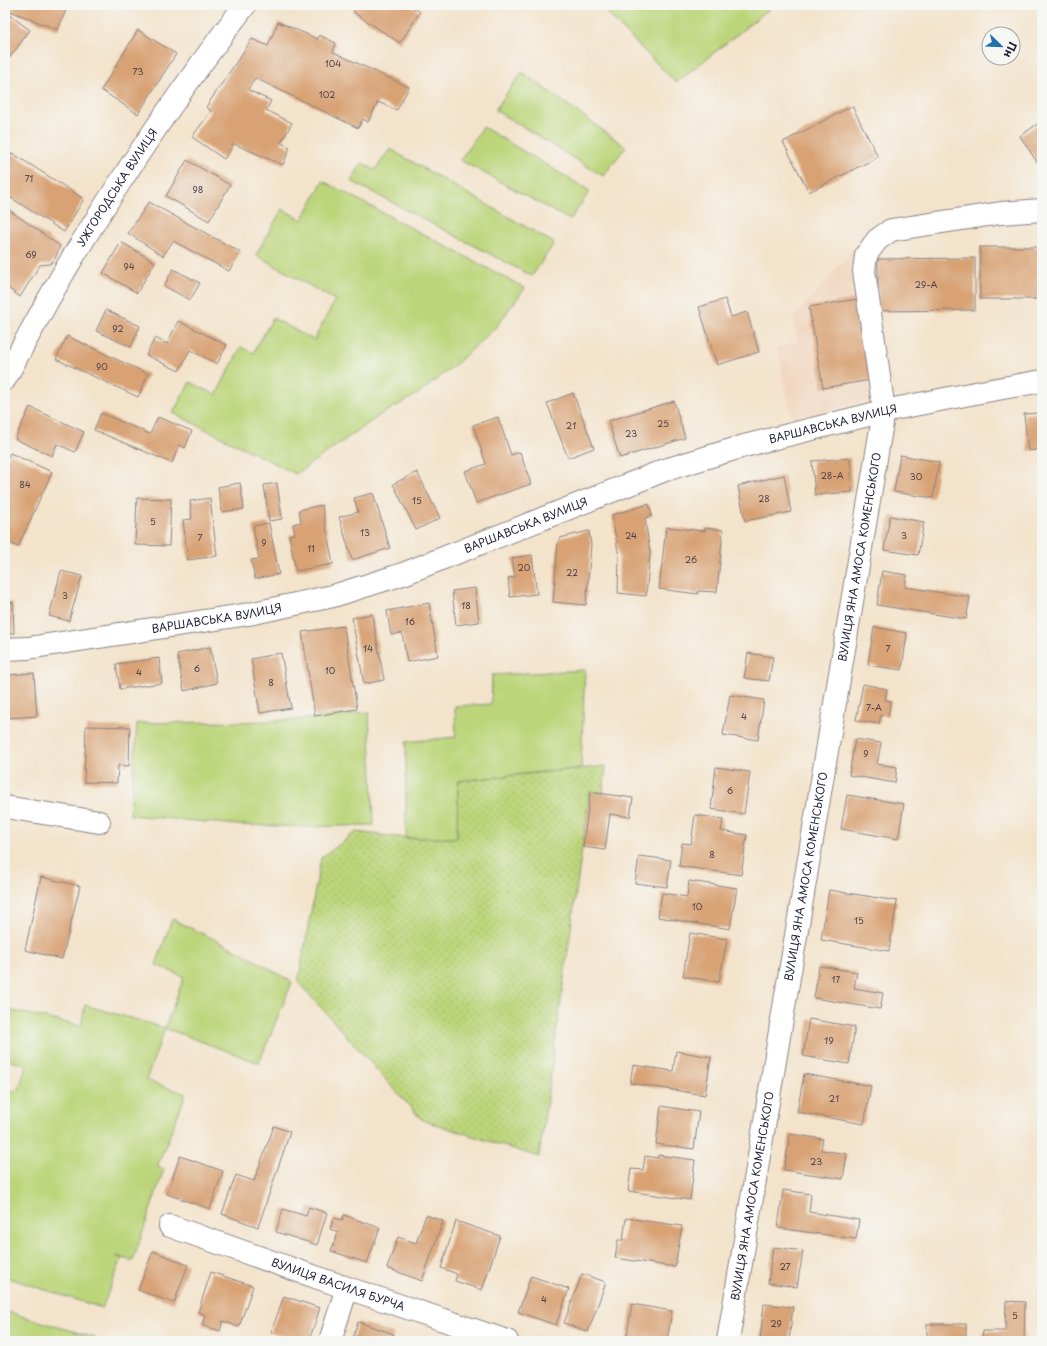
<svg xmlns="http://www.w3.org/2000/svg" width="1047" height="1346" viewBox="0 0 1047 1346" font-family="'Playpen Sans',sans-serif">
	<style>
		.built { fill: #f1d5bd }
		.grass { fill: url(#grass-dots); stroke: #6f7c5a }
		.garden { fill: #bcd57a; stroke: #6f7c5a }
		.building { fill: #d8a274 }
		.lines { fill: none; stroke-linecap: round; stroke-linejoin: round }
		.minor-casing { stroke: #8a8283; stroke-width: 24 }
		.major-casing { stroke: #8a8283; stroke-width: 24 }
		.minor { stroke: #fff; stroke-width: 22 }
		.major { stroke: #fff; stroke-width: 22 }
		.labels { text-anchor: middle; stroke-width: 3; stroke-linejoin: round; paint-order: stroke }
		.number-label { font-size: 9px; fill: #504249 }
		.street-label { font-size: 11px; fill: #22223b; stroke: #f6f6f2 }
	</style>
	<defs>
		<pattern id="grass-dots" width="8" height="8" patternUnits="userSpaceOnUse"><rect width="8" height="8" fill="#bcd57a"/><path d="M2 2h.1M6 6h.1" fill="none" stroke="#a1b76a" stroke-width="1.8" stroke-linecap="round"/></pattern>
	</defs>
	<rect width="100%" height="100%" fill="#f6f6f2"/>
	<filter id="ink" filterUnits="userSpaceOnUse"><feTurbulence type="fractalNoise" baseFrequency=".025" numOctaves="2"/><feDisplacementMap in="SourceGraphic" scale="8" xChannelSelector="R" yChannelSelector="G"/><feConvolveMatrix kernelMatrix="1 2 1 2 8 2 1 2 1" color-interpolation-filters="sRGB"/></filter>
	<filter id="wash" filterUnits="userSpaceOnUse"><feTurbulence type="fractalNoise" baseFrequency=".012" numOctaves="4" result="noise"/><feDisplacementMap in="SourceGraphic" scale="16" xChannelSelector="R" yChannelSelector="G"/><feGaussianBlur stdDeviation="0.9" result="paint"/><feColorMatrix in="noise" values="0 0 0 0 0 0 0 0 0 0 0 0 0 0 0 0 0 1.4 0 .05"/><feComposite in="paint" operator="in"/></filter>
	<g filter="url(#wash)">
		<rect width="100%" height="100%" fill="#f3e3cb"/>
		<path class="built" d="M857,245L875,399L792,419L777,348L798,342L793,318Z"/>
		<path class="grass" d="M606,766L603,794L590,792L539,1157L422,1120L298,982L321,858L356,832L406,838H457L458,781Z"/>
		<g class="garden">
			<path d="M599,5H774L676,83Z"/>
			<path d="M522,72L626,147L603,176L495,110Z"/>
			<path d="M483,127L590,191L570,220L460,160Z"/>
			<path d="M390,149L554,243L532,276L351,181L362,163L375,170Z"/>
			<path d="M323,181L525,288L496,327L456,364L418,394L380,415L296,474L173,413L190,382L216,395L241,347L253,353L273,318L314,340L335,300L256,255L282,209L302,220Z"/>
			<path d="M585,670L581,768L458,781L457,838H406V742L456,737L455,706L491,704L492,675Z"/>
			<path d="M369,712L374,825L307,827L238,825L130,815L137,723L242,722L306,719Z"/>
			<path d="M172,919L243,953L292,982L259,1063L165,1028L146,1080L186,1094L157,1167L164,1169L133,1261L115,1256L122,1258L102,1308L5,1277V1090L18,1091L27,1065L5,1060V1009L81,1026L85,1005L165,1028L184,977L156,965Z"/>
			<path d="M5,1311L96,1338L94,1341H5Z"/>
		</g>
		<g id="blocks">
			<g class="building">
				<path d="M5,5H68L58,30L5,9Z"/>
				<path d="M358,5H409L420,12L400,43L353,12Z"/>
				<path d="M5,12L30,30L5,64Z"/>
				<path d="M278,22L318,39L319,35L336,43L333,52L409,87L397,110L378,102L368,122L363,119L358,128L255,78L248,90L271,101L266,110L292,123L281,143L290,147L283,165L234,144L224,159L192,137L211,111L206,107L252,39L268,46Z"/>
				<path d="M138,30L176,54L138,114L101,90Z"/>
				<path d="M852,106L878,157L809,192L783,142Z"/>
				<path d="M1042,121V158L1037,162L1020,136Z"/>
				<path d="M12,153L84,199L64,232L5,194V164Z"/>
				<path d="M187,160L230,185L209,221L166,196Z"/>
				<path d="M149,202L240,252L229,271L173,241L163,256L128,233Z"/>
				<path d="M5,207L60,246L55,259L50,264L40,265L20,297L8,288L5,293Z"/>
				<path d="M121,242L155,262L137,293L103,273Z"/>
				<rect x="980" y="247" width="62" height="52"/>
				<path d="M975,258V310L878,311V259Z"/>
				<path d="M173,269L200,283L190,300L164,286Z"/>
				<path d="M725,299L731,317L747,312L759,352L717,365L699,307Z"/>
				<path d="M858,299L871,380L823,388L809,307Z"/>
				<path d="M106,310L140,326L131,347L96,331Z"/>
				<path d="M178,321L227,345L217,364L190,350L179,371L146,355L155,338L167,344Z"/>
				<path d="M67,336L148,374L138,397L56,359Z"/>
				<path d="M573,393L594,448L568,458L547,403Z"/>
				<path d="M674,401L685,438L620,458L608,421Z"/>
				<path d="M30,407L84,432L75,452L57,444L52,456L15,439Z"/>
				<path d="M101,413L150,434L158,417L192,431L185,448L179,445L172,463L94,430Z"/>
				<path d="M1038,413L1042,449L1028,451L1024,414Z"/>
				<path d="M498,417L511,455L520,452L531,484L476,503L465,471L486,464L473,425Z"/>
				<path d="M10,453L52,472L18,547L5,541V463Z"/>
				<path d="M900,455L939,462L933,498L894,492Z"/>
				<path d="M850,458L852,492L815,495L812,461Z"/>
				<path d="M417,472L440,518L416,530L393,484Z"/>
				<path d="M784,475L791,512L745,521L738,486Z"/>
				<path d="M240,483L244,509L222,512L218,487Z"/>
				<path d="M277,483L282,519L269,521L264,485Z"/>
				<path d="M373,493L390,548L352,560L339,517L358,512L354,498Z"/>
				<path d="M137,498L171,499L169,546L135,545Z"/>
				<path d="M210,498L217,556L188,560L183,520L192,519L190,501Z"/>
				<path d="M649,504L652,516L645,518L650,553L646,596L618,593L619,558L612,515Z"/>
				<path d="M322,505L333,564L296,571L289,535L295,534L293,524L301,522L299,510Z"/>
				<path d="M890,516L924,522L918,555L884,550Z"/>
				<path d="M269,523L279,574L255,579L251,560L259,559L253,526Z"/>
				<path d="M666,527L705,531V528L723,530L717,592L698,591V594L659,589Z"/>
				<path d="M589,531L591,545L586,605L553,602L558,542L560,538Z"/>
				<path d="M532,555L537,594L510,597L508,578L515,577L512,558Z"/>
				<path d="M61,571L82,576L69,621L49,616Z"/>
				<path d="M882,571L907,575L905,587L970,597L966,619L877,605Z"/>
				<path d="M475,588L479,622L456,625L452,591Z"/>
				<path d="M13,602L14,633L5,634V603Z"/>
				<path d="M429,603L438,656L407,662L402,633L391,635L387,611Z"/>
				<path d="M372,614L384,680L364,684L352,618Z"/>
				<path d="M344,626L357,709L315,716L302,632Z"/>
				<path d="M874,627L907,633L902,670L868,665Z"/>
				<path d="M210,647L217,683L184,691L177,654Z"/>
				<path d="M281,653L291,708L260,713L251,659Z"/>
				<path d="M748,653L773,657L769,681L744,678Z"/>
				<path d="M159,658L162,683L120,689L116,664Z"/>
				<path d="M34,673L37,716L6,718L5,675Z"/>
				<path d="M863,684L887,689L885,700L891,701L888,716L881,715L879,724L856,720Z"/>
				<path d="M730,695L764,700L758,740L723,735Z"/>
				<path d="M86,726L130,727L129,766L118,765L117,783L84,782Z"/>
				<path d="M855,739L881,743L877,764L897,767L895,783L849,775Z"/>
				<path d="M716,767L750,772L744,814L711,809Z"/>
				<path d="M590,792L633,798L630,817L610,814L605,850L583,847Z"/>
				<path d="M847,795L904,804L898,839L841,829Z"/>
				<path d="M695,815L723,819L721,831L747,835L741,875L679,866L682,843L691,844Z"/>
				<path d="M639,856L671,860L667,887L635,883Z"/>
				<path d="M41,877L80,886L62,959L25,950Z"/>
				<path d="M689,881L737,888L730,929L658,917L662,893L687,897Z"/>
				<path d="M829,890L897,901L889,951L821,940Z"/>
				<path d="M690,933L727,939L719,982L683,976Z"/>
				<path d="M819,966L857,972L854,988L883,993L880,1009L814,998Z"/>
				<path d="M809,1019L855,1027L849,1064L803,1056Z"/>
				<path d="M676,1051L711,1057L705,1095L630,1083L633,1065L673,1071Z"/>
				<path d="M804,1074L871,1086L864,1124L797,1112Z"/>
				<path d="M661,1106L699,1112L694,1149L656,1144Z"/>
				<path d="M274,1126L290,1132L258,1227L222,1214L236,1175L254,1181Z"/>
				<path d="M790,1134L823,1139L821,1150L847,1154L843,1179L784,1170Z"/>
				<path d="M658,1155L695,1160L690,1200L628,1191L631,1169L643,1170L645,1156L658,1158Z"/>
				<path d="M180,1156L223,1171L210,1209L167,1194Z"/>
				<path d="M783,1190L811,1194L809,1212L859,1220L856,1239L778,1228Z"/>
				<path d="M309,1207L327,1213L317,1245L276,1232L283,1209L306,1216Z"/>
				<path d="M344,1215L380,1228L367,1263L331,1251L338,1232L330,1229L334,1218L342,1220Z"/>
				<path d="M426,1215L443,1221L422,1281L387,1268L398,1237L416,1243Z"/>
				<path d="M626,1218L682,1226L675,1267L615,1258L618,1240H623Z"/>
				<path d="M456,1221L500,1236L482,1290L455,1281L457,1274L441,1268Z"/>
				<path d="M773,1247L803,1251L797,1287L768,1283Z"/>
				<path d="M153,1251L188,1265L174,1303L138,1290Z"/>
				<path d="M211,1272L253,1286L239,1327L223,1321L220,1331L202,1325L205,1315L198,1312Z"/>
				<path d="M582,1274L606,1282L588,1332L564,1323Z"/>
				<path d="M531,1276L569,1289L556,1325L518,1312Z"/>
				<path d="M284,1296L320,1308L309,1341H298L271,1332Z"/>
				<path d="M1006,1301L1025,1302L1024,1341H982L983,1331H1005Z"/>
				<path d="M632,1304L672,1311L667,1341H626Z"/>
				<path d="M764,1304L793,1307L789,1341H760Z"/>
				<path d="M358,1322L394,1334L391,1341H352Z"/>
				<rect x="927" y="1324" width="39" height="17"/>
			</g>
		</g>
	</g>
	<g filter="url(#ink)">
		<use href="#blocks" fill-opacity="0" stroke="#8a8283" stroke-width="1"/>
		<g class="lines">
			<defs>
				<g id="minor">
					<path id="s1" d="M5,649L28,648L249,614L333,596L403,574L665,470L744,446L884,411L975,393L1042,381"/>
					<path d="M5,807L99,822"/>
					<path id="s2" d="M170,1226L347,1288L507,1341"/>
					<path d="M330,1341L347,1288"/>
					<path id="s3" d="M728,1341L884,411L864,271L866,255L877,240L891,230L1001,213L1042,210"/>
				</g>
				<g id="major">
					<path id="s4" d="M5,379C28,336 51,293 76,252C128,167 184,84 245,5"/>
				</g>
			</defs>
			<use href="#minor" class="minor-casing"/>
			<use href="#major" class="major-casing"/>
			<use href="#minor" class="minor"/>
			<use href="#major" class="major"/>
		</g>
	</g>
	<g class="labels">
		<g class="number-label">
			<text x="333" y="67">104</text>
			<text x="138" y="75">73</text>
			<text x="327" y="98">102</text>
			<text x="29" y="182">71</text>
			<text x="198" y="193">98</text>
			<text x="31" y="258">69</text>
			<text x="129" y="270">94</text>
			<text x="926" y="288">29-А</text>
			<text x="118" y="332">92</text>
			<text x="102" y="370">90</text>
			<text x="663" y="427">25</text>
			<text x="571" y="429">21</text>
			<text x="631" y="437">23</text>
			<text x="832" y="479">28-А</text>
			<text x="916" y="480">30</text>
			<text x="25" y="488">84</text>
			<text x="764" y="502">28</text>
			<text x="417" y="504">15</text>
			<text x="153" y="525">5</text>
			<text x="365" y="536">13</text>
			<text x="631" y="539">24</text>
			<text x="904" y="539">3</text>
			<text x="200" y="541">7</text>
			<text x="264" y="546">9</text>
			<text x="311" y="552">11</text>
			<text x="691" y="563">26</text>
			<text x="524" y="571">20</text>
			<text x="572" y="576">22</text>
			<text x="65" y="599">3</text>
			<text x="466" y="609">18</text>
			<text x="410" y="625">16</text>
			<text x="368" y="652">14</text>
			<text x="888" y="652">7</text>
			<text x="197" y="672">6</text>
			<text x="330" y="674">10</text>
			<text x="139" y="676">4</text>
			<text x="271" y="686">8</text>
			<text x="874" y="711">7-А</text>
			<text x="744" y="720">4</text>
			<text x="866" y="757">9</text>
			<text x="730" y="794">6</text>
			<text x="712" y="858">8</text>
			<text x="697" y="910">10</text>
			<text x="859" y="924">15</text>
			<text x="836" y="983">17</text>
			<text x="829" y="1044">19</text>
			<text x="834" y="1102">21</text>
			<text x="816" y="1165">23</text>
			<text x="785" y="1270">27</text>
			<text x="544" y="1303">4</text>
			<text x="1015" y="1319">5</text>
			<text x="776" y="1327">29</text>
		</g>
		<g class="street-label">
			<text dy="4" stroke="none"><textPath href="#s4" startOffset="222">УЖГОРОДСЬКА ВУЛИЦЯ</textPath></text>
			<text dy="4" stroke="none"><textPath href="#s1" startOffset="862">ВАРШАВСЬКА ВУЛИЦЯ</textPath></text>
			<text dy="4" stroke="none"><textPath href="#s1" startOffset="538">ВАРШАВСЬКА ВУЛИЦЯ</textPath></text>
			<text dy="4" stroke="none"><textPath href="#s3" startOffset="795">ВУЛИЦЯ ЯНА АМОСА КОМЕНСЬКОГО</textPath></text>
			<text dy="4" stroke="none"><textPath href="#s1" startOffset="214">ВАРШАВСЬКА ВУЛИЦЯ</textPath></text>
			<text dy="4" stroke="none"><textPath href="#s3" startOffset="471">ВУЛИЦЯ ЯНА АМОСА КОМЕНСЬКОГО</textPath></text>
			<text dy="4" stroke="none"><textPath href="#s3" startOffset="147">ВУЛИЦЯ ЯНА АМОСА КОМЕНСЬКОГО</textPath></text>
			<text dy="4" stroke="none"><textPath href="#s2" startOffset="178">ВУЛИЦЯ ВАСИЛЯ БУРЧА</textPath></text>
		</g>
	</g>
	<rect width="1047" height="1346" fill="none" stroke="#f6f6f2" stroke-width="20"/>
	<g transform="translate(1001 46) rotate(113)"><circle r="19" fill="#f6f6f2" stroke="#a1a1a9"/>
	<path d="M0-3L7 15L0 10L-7 15Z" fill="#1f6fb2"/>
	<text y="-6" font-size="11" font-weight="bold" text-anchor="middle" fill="#22223b">Пн</text>
	</g>
</svg>
